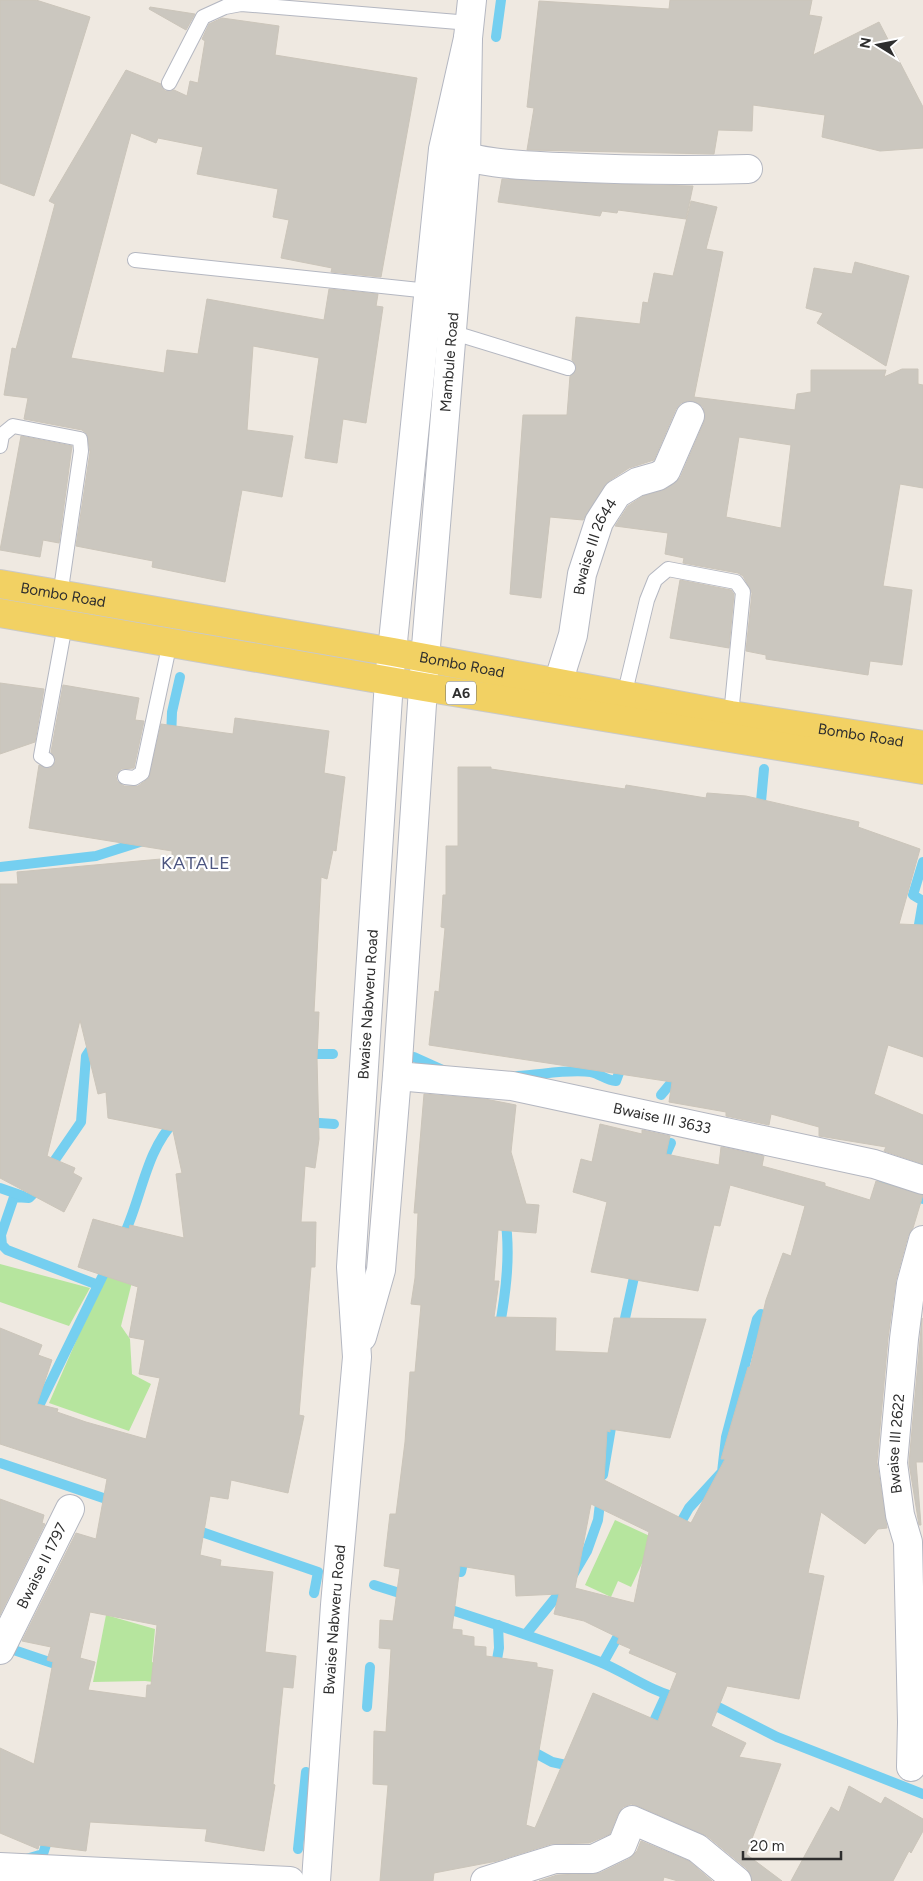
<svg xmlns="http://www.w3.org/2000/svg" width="923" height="1881" viewBox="0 0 923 1881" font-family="Figtree,sans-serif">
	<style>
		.green { fill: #b6e59e }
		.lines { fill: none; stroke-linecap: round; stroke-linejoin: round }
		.stream { stroke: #75cff0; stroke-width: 10 }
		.building { fill: #cbc7bf; stroke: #cbc5ba; fill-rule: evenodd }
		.lane-casing { stroke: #b4b7c1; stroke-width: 16 }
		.street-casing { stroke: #b4b7c1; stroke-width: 30 }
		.secondary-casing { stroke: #b4b7c1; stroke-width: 30 }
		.primary-casing { stroke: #c9c9c9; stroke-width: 30 }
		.lane { stroke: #fff; stroke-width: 14 }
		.street { stroke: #fff; stroke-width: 28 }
		.secondary { stroke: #fff; stroke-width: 28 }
		.primary { stroke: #f2d163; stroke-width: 28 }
		.labels { text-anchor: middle; stroke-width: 4.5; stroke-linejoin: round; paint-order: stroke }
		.shield { fill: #fff; stroke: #6d6d6d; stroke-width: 1 }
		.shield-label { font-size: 14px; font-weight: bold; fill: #2e2e2e }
		.street-label { font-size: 15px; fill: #2e2e2e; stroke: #fff }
		.quarter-label { font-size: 18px; letter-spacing: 1px; fill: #4d5680; stroke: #fff }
	</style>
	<rect width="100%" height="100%" fill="#efe9e1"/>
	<g class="green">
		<path d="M0,1264L90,1288L69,1326L0,1302Z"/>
		<path d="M107,1270L133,1278L121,1326L130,1339L132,1374L151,1384L129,1431L49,1403Z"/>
		<path d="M615,1520L665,1543L647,1553L631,1587L618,1581L611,1597L585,1585Z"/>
		<path d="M106,1615L155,1629L152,1662L172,1671L196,1687L145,1681L93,1682Z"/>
	</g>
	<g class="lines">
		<g class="stream">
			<path d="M496,37L501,0"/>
			<path d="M171,739L172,712L180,677"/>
			<path d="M760,812L764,769"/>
			<path d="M0,867L96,856L143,841"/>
			<path d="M917,936L923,901L913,895L923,862"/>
			<path d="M305,1054H333"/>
			<path d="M414,1057L445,1071"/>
			<path d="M517,1076C541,1075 566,1069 591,1072C600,1074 606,1080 616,1081L623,1062"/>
			<path d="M661,1095L671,1083L683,1078"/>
			<path d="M305,1122L334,1124"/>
			<path d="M663,1161L671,1143"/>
			<path d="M48,1170L81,1122L86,1056L90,1050L98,1046"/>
			<path d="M881,1177L907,1195L923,1199"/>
			<path d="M38,1184L35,1192L29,1198L14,1197L1,1235L2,1245L7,1250L98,1285"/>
			<path d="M0,1188L23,1196"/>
			<path d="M122,1239C141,1202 145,1151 175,1121"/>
			<path d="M499,1330C506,1293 511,1254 505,1217"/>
			<path d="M622,1332L636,1268"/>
			<path d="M34,1416L108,1265"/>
			<path d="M0,1463L115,1502"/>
			<path d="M603,1475L613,1416"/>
			<path d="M193,1529L318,1572L314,1593"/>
			<path d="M676,1531L689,1508L722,1472L726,1437L757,1319L761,1314L770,1317"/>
			<path d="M461,1572L465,1554"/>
			<path d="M374,1585L409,1596"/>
			<path d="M442,1607C495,1624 548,1641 600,1662C627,1673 651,1692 680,1698"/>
			<path d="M526,1634L570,1580L587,1551L598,1520L601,1495"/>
			<path d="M2,1646L64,1667"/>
			<path d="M603,1663L623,1627"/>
			<path d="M495,1671L499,1648L498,1625"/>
			<path d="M706,1704L718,1707L777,1737L923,1794"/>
			<path d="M367,1707L370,1667"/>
			<path d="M649,1732L666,1695"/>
			<path d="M528,1749L552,1762L575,1767"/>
			<path d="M298,1849L306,1772"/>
			<path d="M26,1859L43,1854L49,1835"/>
		</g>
	</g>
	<g class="building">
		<path d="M0,0H36L90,17L34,196L0,183Z"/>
		<path d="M670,0H812L809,15L822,17L813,55L879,22L923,107V148L880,151L822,137L825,115L753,105L752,131L718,130L714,154L527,150L534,108L527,107L539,1L669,9Z"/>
		<path d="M150,7L195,14L186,30L149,9Z"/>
		<path d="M222,18L279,26L275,55L417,78L381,277L331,272L332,268L281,258L289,220L273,217L278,189L197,174L203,147L158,138L156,143L131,133L71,358L164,373L167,350L198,354L207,299L324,320L329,289L378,294L376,306L383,307L366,423L343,419L337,463L305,458L319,358L253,346L247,430L293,436L282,497L242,490L225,582L152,567L153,561L76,546L90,452L87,434L82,430L24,419L28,398L4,395L12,348L16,349L55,204L49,201L126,70L161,84L165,91L174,90L187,96L190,81L198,83L205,41L202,39L209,24Z"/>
		<path d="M502,179L607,184L693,186L686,219L618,210L617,213L602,211L600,216L498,202Z"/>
		<path d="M691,201L717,207L706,249L723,252L694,397L795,410L797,394L811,392V370H886L884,377L902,369H918V384L923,385V488L900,484L883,586L912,590L902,665L870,661L868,675L766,659V655L746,651L752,593L743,576L738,573L683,563L684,558L665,554L668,533L615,526L628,506L643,496L666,489L680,478L704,422L705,414L703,407L696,402L688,401L681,403L676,409L654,460L629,468L609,481L583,520L550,517L541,598L510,594L523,415H567L570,376L576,370V366L572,360L576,317L640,324L643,302L648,303L654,273L673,276ZM739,437L791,445L781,528L726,517Z"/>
		<path d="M855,262L909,276L886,366L817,323L823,313L806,308L814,268L852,274Z"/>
		<path d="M21,436L72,446L59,543L43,540L40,557L0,550Z"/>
		<path d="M680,580L731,590L734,594L729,648L670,638Z"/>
		<path d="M0,683L44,689L35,742L0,754Z"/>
		<path d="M63,685L139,698L135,720L144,721L134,768L121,769L116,776L117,781L124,786H138L149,778L161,724L233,734L235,718L329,731L324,773L345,777L336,851L333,850L327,879L321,877L314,1012H319L317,1058L319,1139L315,1168L305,1166L301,1222H316L315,1267H311L299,1415L304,1416L288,1493L231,1480L228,1499L210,1496L200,1555L221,1560L220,1566L273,1572L265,1652L296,1656L293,1688L283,1687L273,1784L275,1785L264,1851L205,1841L207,1829L90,1822L86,1851L39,1845L38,1849L0,1833V1748L34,1764L53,1662L47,1660L51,1647L22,1641L76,1533L96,1539L107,1479L0,1444V1328L42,1345L38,1355L52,1360L37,1404L58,1409L57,1412L86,1422L146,1439L160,1378L139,1374L145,1340L129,1337L138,1287L78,1267L93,1219L129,1229L130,1225L184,1238L176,1174L182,1173L173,1131L108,1118L106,1092L98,1094L80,1020L47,1156L75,1168L73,1173L82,1178L64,1212L0,1178V884H18L17,872L172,858V851L29,828L39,765L50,768L56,761L51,752ZM90,1612L157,1625L151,1685H147L146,1698L88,1690L95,1662L80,1658Z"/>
		<path d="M458,767H491V769L625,789L626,785L706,798L707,793L746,796L859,822L858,827L920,849L899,924L923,925V1057L888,1045L874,1094L923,1115V1164L884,1151L886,1147L819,1136V1127L771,1114L769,1125L726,1116V1112L669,1102L672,1082L429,1045L435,991L439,992L445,928L441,927L443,895H446V846H458Z"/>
		<path d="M424,1094L485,1099L516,1105L511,1152L526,1204L539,1205L536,1233L498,1230L494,1281H499L494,1317L556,1318L555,1351L608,1353L614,1318L706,1319L670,1438L610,1429V1432L607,1431L604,1480L691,1523L725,1459H721L748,1367L750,1368L766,1300L783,1253L791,1256L805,1206L730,1185L720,1226L714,1225L698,1291L591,1272L607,1202L573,1192L581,1159L592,1162L600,1124L642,1134V1130L670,1136L666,1154L719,1165L721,1147L764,1156L762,1166L825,1183V1186L870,1200L876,1181L923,1195L913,1228L908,1236L896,1280L888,1338L877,1462L887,1528L878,1529L865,1544L821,1512L808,1573L824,1576L799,1699L727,1686L711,1726L746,1743L739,1757L781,1764L746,1854L782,1881H752L747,1869L707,1836L638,1806L631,1804L623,1807L618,1814L610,1834L589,1843L551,1844L497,1861L434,1873L433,1881H380L388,1785L373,1784L374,1731L386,1732L391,1649L379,1648L380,1620L393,1621L400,1569L384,1566L390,1514H396L405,1442L410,1372H415L421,1305L411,1304L415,1278L418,1213H414ZM591,1504L649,1532L634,1603L575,1588ZM460,1566L515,1575L516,1596L559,1594L554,1614L584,1621L619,1638L617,1643L631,1649L629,1653L677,1673L658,1721L593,1693L535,1828L526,1825L553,1670L537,1667V1663L486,1656V1647L474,1646V1637L462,1635V1630L452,1629Z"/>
		<path d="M922,1318L923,1462H916L921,1525H919L909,1463Z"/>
		<path d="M0,1499L44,1515L42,1523L45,1524L0,1615Z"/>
		<path d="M849,1786L881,1804L885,1797L923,1819V1831L911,1853L909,1851L893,1881H791L831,1807L839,1812Z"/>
		<path d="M641,1841L689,1861L712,1881H678L664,1877L663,1881H539L557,1875L600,1873L629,1859L637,1851Z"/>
	</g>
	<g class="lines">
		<defs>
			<g id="lane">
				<path d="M169,83L203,17L225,7L241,4L470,23"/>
				<path d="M135,260L429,291"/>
				<path d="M451,332L568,368"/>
				<path d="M0,446L2,435L13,426L80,439L81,451L60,596"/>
				<path d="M624,696L647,600L655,580L668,569L736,582L743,592L731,715"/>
				<path d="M47,760L41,756L65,625"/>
				<path d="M125,777L134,778L142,773L170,642"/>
			</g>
			<g id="street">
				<path d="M444,149C481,165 521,165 561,167C623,170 685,171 748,169"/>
				<path id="s1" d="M558,683L573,635L582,574L599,522L617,494L637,482L658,476L666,471L690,416"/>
				<path id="s2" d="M397,1076L512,1086L874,1164L923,1180"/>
				<path id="s3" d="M0,1650L70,1509"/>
				<path id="s4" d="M911,1767L912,1722L908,1542L900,1515L893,1463L904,1339L911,1284L923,1240"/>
				<path d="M0,1867L290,1881"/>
				<path d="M485,1881L555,1859H593L622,1845L632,1820L697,1848L737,1881"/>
			</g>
			<g id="secondary">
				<path id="s5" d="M362,1337L381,1270L397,1076L425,659L466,159L468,38L472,0"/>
				<path id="s6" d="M316,1881L335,1605L357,1357L351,1267L389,681L443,149L468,38"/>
			</g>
			<g id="primary">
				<path id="s7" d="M0,584L393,652L731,715L923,745"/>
				<path d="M0,613L424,687L923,770"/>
			</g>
		</defs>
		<use href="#lane" class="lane-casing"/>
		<use href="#street" class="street-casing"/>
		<use href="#secondary" class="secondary-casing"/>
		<use href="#primary" class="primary-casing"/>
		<use href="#lane" class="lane"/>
		<use href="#street" class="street"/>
		<use href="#secondary" class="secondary"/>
		<use href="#primary" class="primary"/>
	</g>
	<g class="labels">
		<rect class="shield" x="446" y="681.5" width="30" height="23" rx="4"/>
		<g class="shield-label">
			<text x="461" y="698">A6</text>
		</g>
		<g class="street-label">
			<text dy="5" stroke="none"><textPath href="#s5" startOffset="980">Mambule Road</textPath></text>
			<text dy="5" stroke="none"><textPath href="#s1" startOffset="142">Bwaise III 2644</textPath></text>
			<text dy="5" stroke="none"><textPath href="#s7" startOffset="64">Bombo Road</textPath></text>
			<text dy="5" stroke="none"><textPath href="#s7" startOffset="469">Bombo Road</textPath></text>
			<text dy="5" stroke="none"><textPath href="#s7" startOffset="874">Bombo Road</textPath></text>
			<text dy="5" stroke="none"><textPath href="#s6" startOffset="879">Bwaise Nabweru Road</textPath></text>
			<text dy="5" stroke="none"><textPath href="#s2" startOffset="269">Bwaise III 3633</textPath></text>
			<text dy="5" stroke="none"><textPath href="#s4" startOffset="325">Bwaise III 2622</textPath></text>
			<text dy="5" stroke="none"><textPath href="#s3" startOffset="94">Bwaise II 1797</textPath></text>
			<text dy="5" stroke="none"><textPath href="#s6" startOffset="262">Bwaise Nabweru Road</textPath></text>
		</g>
		<g class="quarter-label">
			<text x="196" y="869">KATALE</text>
		</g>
	</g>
	<g transform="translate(878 45) rotate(280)" stroke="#ffffff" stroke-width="4" paint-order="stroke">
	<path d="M0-4L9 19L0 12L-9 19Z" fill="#2e2e2e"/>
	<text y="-8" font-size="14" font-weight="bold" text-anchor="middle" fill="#2e2e2e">N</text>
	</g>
	<path d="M743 1851v8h98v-8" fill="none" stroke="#2e2e2e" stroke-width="2.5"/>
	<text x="750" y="1851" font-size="15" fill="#2e2e2e" stroke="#ffffff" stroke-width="4" paint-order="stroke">20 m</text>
</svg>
